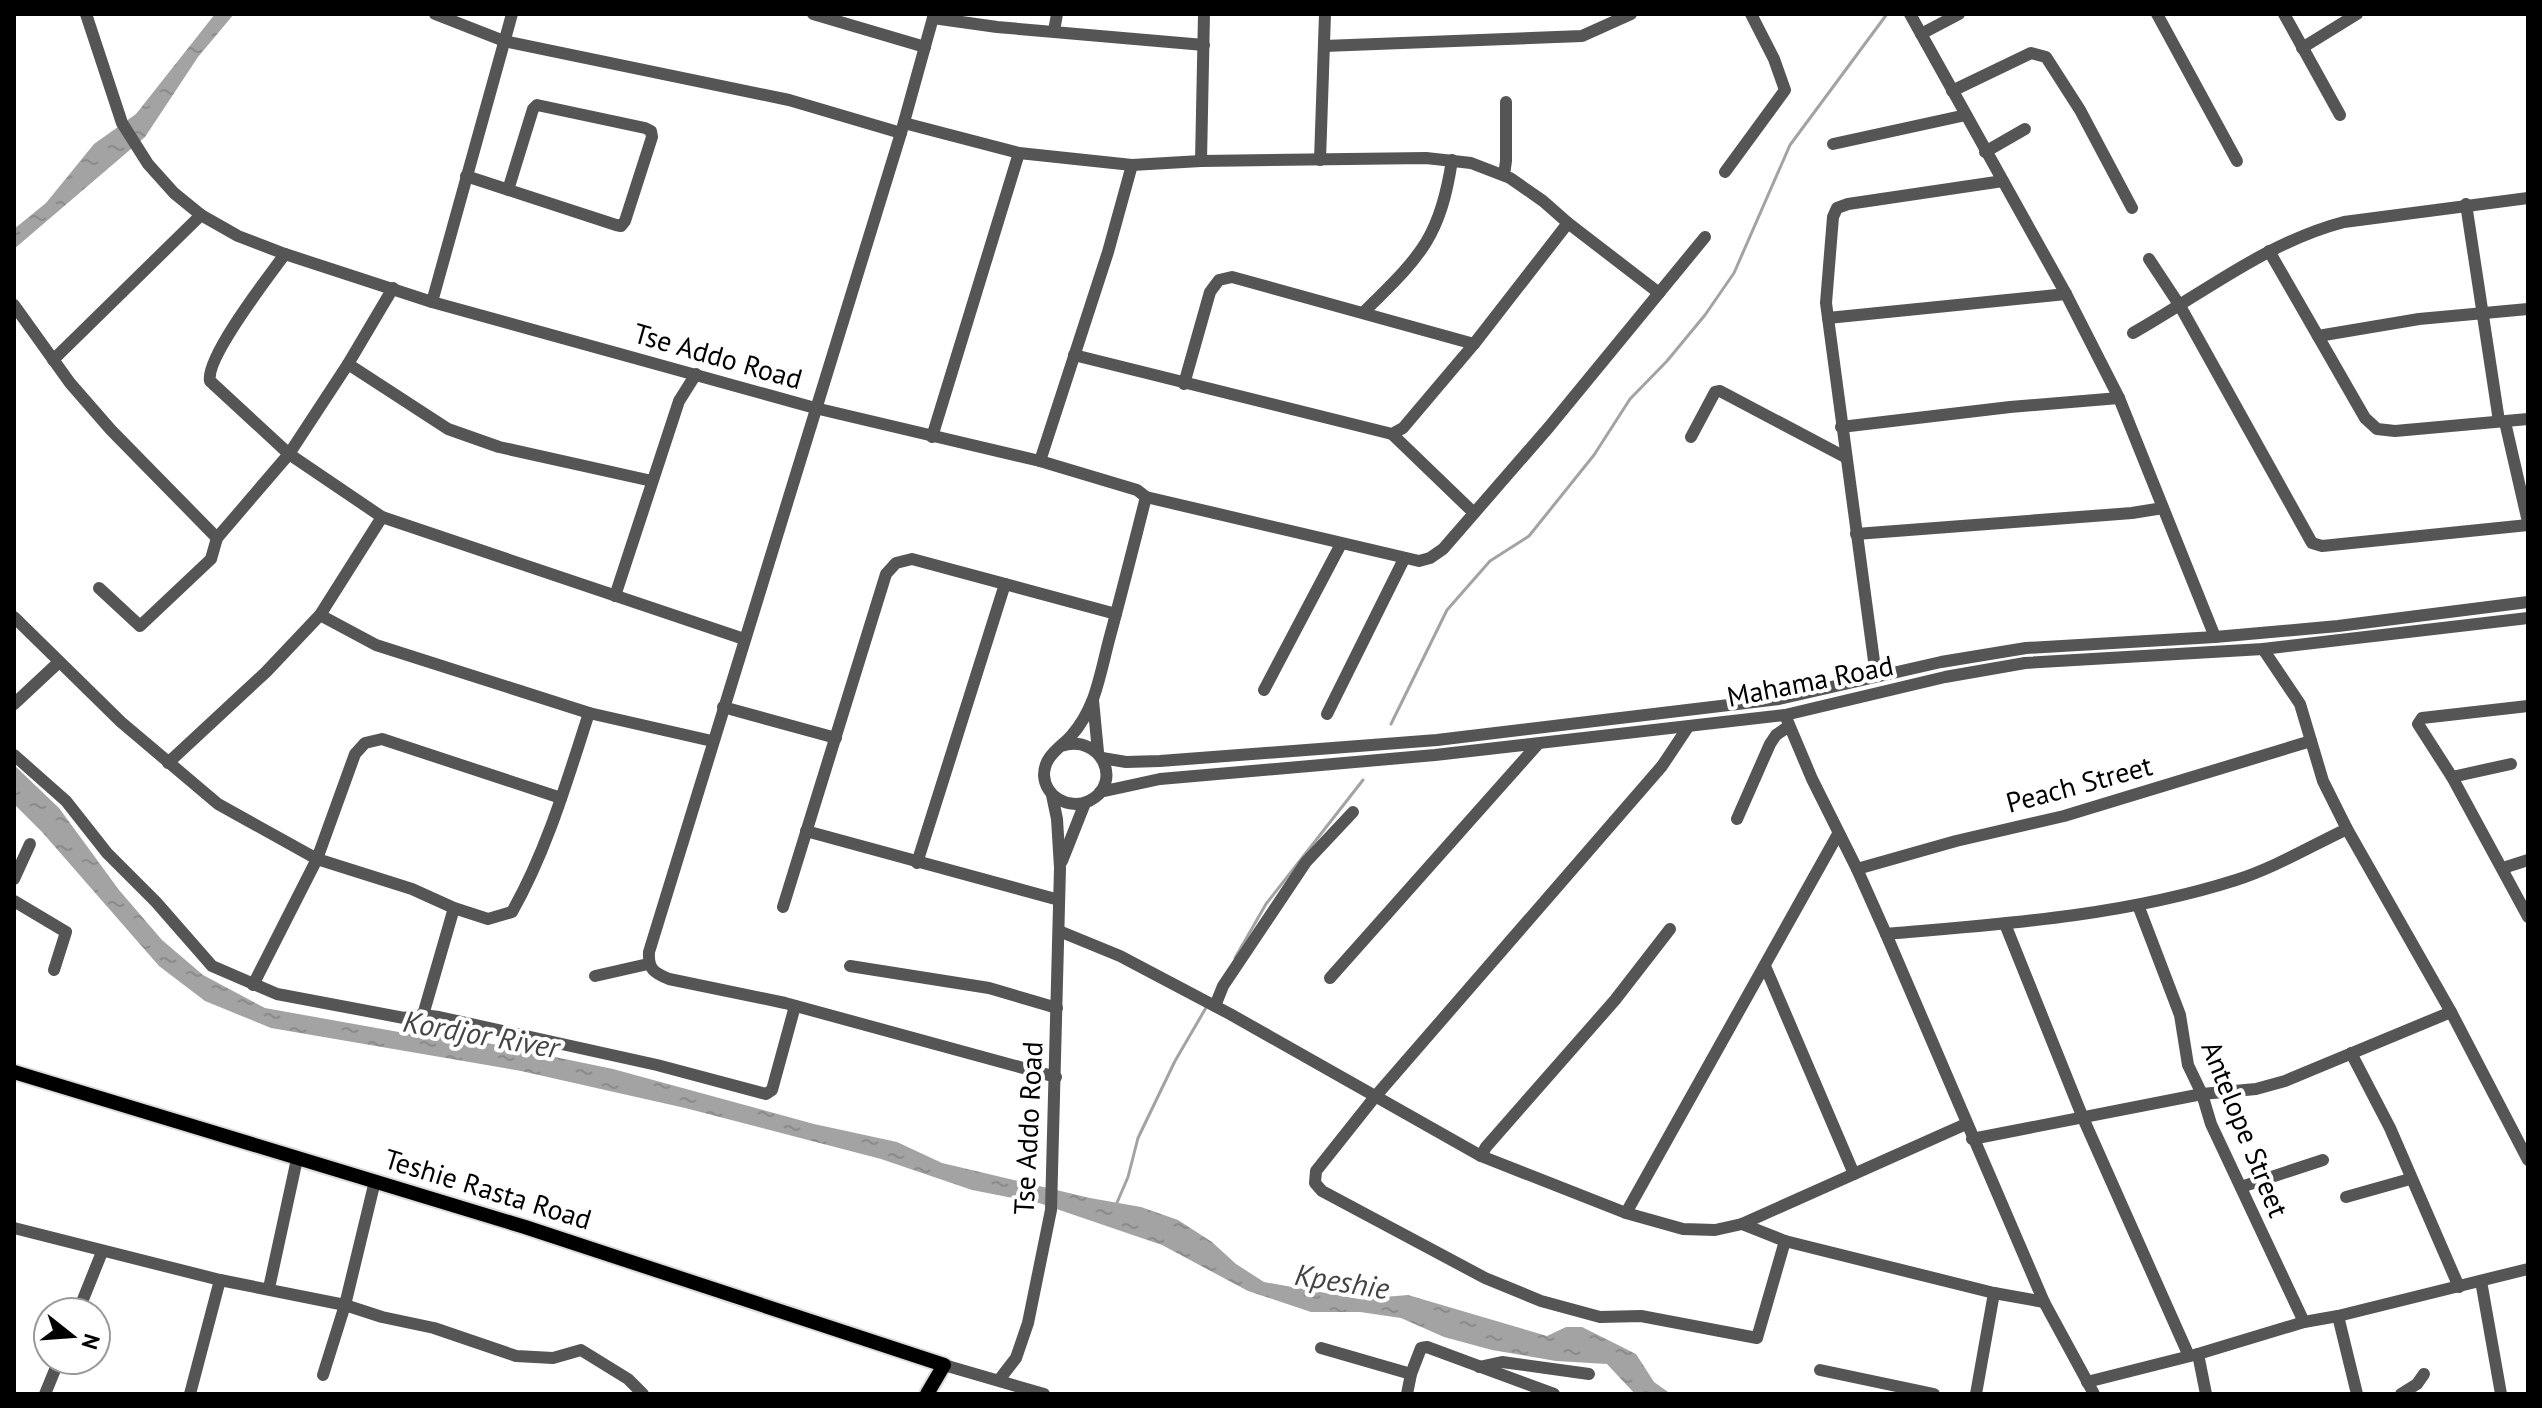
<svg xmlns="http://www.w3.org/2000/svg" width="2542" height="1408" viewBox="0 0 2542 1408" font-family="'PT Sans',sans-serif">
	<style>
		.water { fill: url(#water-ripples) }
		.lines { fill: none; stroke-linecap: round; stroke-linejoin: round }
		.stream { stroke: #a3a3a3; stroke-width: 3 }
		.major-casing { stroke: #dbdbdb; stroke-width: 18 }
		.minor { stroke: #555; stroke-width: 12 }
		.major { stroke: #000; stroke-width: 14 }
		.labels { text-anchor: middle; stroke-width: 8; stroke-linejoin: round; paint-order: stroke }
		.street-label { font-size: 28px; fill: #000; stroke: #fff }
		.water-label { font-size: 30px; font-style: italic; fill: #444; stroke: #fff }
	</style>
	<defs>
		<pattern id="water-ripples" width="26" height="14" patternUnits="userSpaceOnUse" patternTransform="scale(2)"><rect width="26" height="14" fill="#a3a3a3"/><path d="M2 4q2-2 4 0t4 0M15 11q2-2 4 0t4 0" fill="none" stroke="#8b8b8b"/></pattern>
	</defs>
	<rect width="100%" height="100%" fill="#fff"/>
	<g class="water">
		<path d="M215,14H234L198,57L145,137L14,249V229L46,203L94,144L136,114Z"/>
		<path d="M14,765L59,808L119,890L162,940L203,975L265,1008L410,1034L478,1041L613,1069L814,1124L897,1142L942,1163L1090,1198L1141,1207L1178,1220L1212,1242L1236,1264L1264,1282L1359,1299L1408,1295L1547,1336L1566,1327H1582L1636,1354L1654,1382L1671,1394H1635L1607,1364L1556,1361L1492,1350L1444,1337L1401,1318L1360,1312H1311L1248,1291L1162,1245L1039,1203L972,1190L881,1159L685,1108L521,1071L271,1028L205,1001L159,966L42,832L14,804Z"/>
	</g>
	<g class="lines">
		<g class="stream">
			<path d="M1391,724L1447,610L1490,561L1529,536L1594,455L1630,399L1667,361L1705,315L1734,273L1790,145L1887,14"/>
			<path d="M1235,958L1266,904L1363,780"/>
			<path d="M1116,1205L1128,1177L1138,1138L1175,1061L1207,1006"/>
		</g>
		<defs>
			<path id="major" d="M14,1072L525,1227L944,1365L927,1394"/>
		</defs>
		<use href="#major" class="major-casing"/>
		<g class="minor">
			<path d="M86,14L122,123L148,164L174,193L201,215L238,236L285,254L432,302L815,408L1040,461L1137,490L1146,497L1419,561L1430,558L1443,549L1549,427L1705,237"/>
			<path d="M435,14L504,41L789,100L901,133"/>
			<path d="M813,14L925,47"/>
			<path d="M934,14L901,133L649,952C648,969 654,973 669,979L785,1003L1056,1077"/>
			<path d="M1910,14L2066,294L2119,398L2215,637"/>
			<path d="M2157,14L2237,161"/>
			<path d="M2284,14L2340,115"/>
			<path d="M933,18L997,27L1204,45"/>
			<path d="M1054,31L1057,14"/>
			<path d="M1921,34L1959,14"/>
			<path d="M1324,46L1582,36L1631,14"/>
			<path d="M2302,48L2357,14"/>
			<path d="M1952,91L2031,53L2046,57L2080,110L2132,208"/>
			<path d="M904,123L1019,153L1132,165L1201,161L1426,158L1471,163L1510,178L1543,201L1568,223L1659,293"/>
			<path d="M1833,144L1966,115"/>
			<path d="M1985,152L2025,129"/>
			<path d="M1320,160L1325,14"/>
			<path d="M1201,161L1204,14"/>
			<path d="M1725,172L1785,90L1774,59L1751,14"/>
			<path d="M1504,175L1506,161V102"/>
			<path d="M466,176L616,225L621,226L625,221L652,137L651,131L645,128L537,105L533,109L508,190"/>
			<path d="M2466,204L2499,421"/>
			<path d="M2269,251L2365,418L2377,429L2395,431L2528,419"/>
			<path d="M285,254C269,276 205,358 210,381L289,454L382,517L744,639"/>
			<path d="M2149,259L2180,306L2312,543L2322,546L2528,525"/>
			<path d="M432,302L512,14"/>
			<path d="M14,305L70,383L111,430L217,538"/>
			<path d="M1364,312C1419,257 1440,240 1452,160"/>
			<path d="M1828,318L2066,294"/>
			<path d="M2133,333C2202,294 2267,242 2344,222L2528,198"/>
			<path d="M2318,336L2419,319L2528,309"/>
			<path d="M1074,355L1392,434L1403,428L1474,344L1568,223"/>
			<path d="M53,360L201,215"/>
			<path d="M348,364L448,429L499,447L652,481"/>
			<path d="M1184,384L1210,292L1219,280L1232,277L1474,344"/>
			<path d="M2505,422L2528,522"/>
			<path d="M1841,427L2010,407L2119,398"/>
			<path d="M1392,434L1474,513"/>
			<path d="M932,437L1019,153"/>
			<path d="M1691,437L1715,392L1720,391L1845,457"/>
			<path d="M1040,461L1108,252L1132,165"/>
			<path d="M1856,534L2132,513L2163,508"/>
			<path d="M99,588L140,626L211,559L217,538L289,454L348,364L393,288"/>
			<path d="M615,596L679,401L696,374"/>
			<path d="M320,615L376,645L589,713L712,741"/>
			<path d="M14,617L121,722L218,804L317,859L412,889L454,908L488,919L512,912C547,850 567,781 589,713"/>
			<path d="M2263,649L2300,704L2323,781L2347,829L2451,1012L2528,1160"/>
			<path d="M1876,676L1826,303L1833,217L1837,208L1848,204L2003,181"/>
			<path d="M1264,690L1341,544"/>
			<path d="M1093,700L1098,752"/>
			<path d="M14,704L59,662"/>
			<path d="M2528,706L2422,718L2418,724L2452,777L2528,917"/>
			<path d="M723,707L836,738"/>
			<path d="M1327,714L1404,559"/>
			<path d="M1785,715L1812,779L1857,869L1886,934L2044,1302L2094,1394"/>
			<path d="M1688,727L1662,766L1374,1098L1316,1171L1315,1183L1322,1191L1485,1278L1541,1301L1600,1317L1641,1316L1757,1338L1785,1241"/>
			<path d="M1061,746C1102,733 1124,784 1089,801C1069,810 1045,797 1044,775C1044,756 1060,748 1071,736C1080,726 1088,712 1093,699C1100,680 1104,659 1109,640C1122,592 1134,544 1146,497"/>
			<path d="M14,755L66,801L107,853L156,902L212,966L277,994L404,1018L423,1015L439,1017L657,1065L766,1094L772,1090L795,1006"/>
			<path d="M1102,758L1126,762L1160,761L1437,740L1779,699L1941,662L2026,648L2215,637L2338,626L2528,602"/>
			<path d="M168,763L266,672L320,615L382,517"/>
			<path d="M2452,777L2511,764"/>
			<path d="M1100,792L1160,779L1435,755L1785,715L1945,677L2025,663L2263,649L2528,618"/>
			<path d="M1737,819L1770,744L1776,735L1789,726"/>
			<path d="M806,831L1059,900"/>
			<path d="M1062,861L1085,803"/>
			<path d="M917,863L1005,584"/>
			<path d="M2503,868L2528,860"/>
			<path d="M1857,869L1956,841L2064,816L2311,741"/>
			<path d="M14,879L30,844"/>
			<path d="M14,901L66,932L54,970"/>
			<path d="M2138,905L2180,1015L2188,1065L2202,1094L2211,1124L2304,1322"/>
			<path d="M783,907L886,574L896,563L912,559L1116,614"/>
			<path d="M2005,924L2083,1118L2189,1356"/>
			<path d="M1059,931L1120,956L1230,1014L1481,1156L1626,1213L1683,1229L1715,1230L1742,1224L1785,1241L1994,1293L2044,1302"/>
			<path d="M1886,934C2003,924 2123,916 2236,880C2274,868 2311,846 2347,829"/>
			<path d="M850,966L989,988L1057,1008"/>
			<path d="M1765,966L1854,1174"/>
			<path d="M595,976L648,964"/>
			<path d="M1330,978L1538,744"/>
			<path d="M253,985L317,859L355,754L365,743L382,739L561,798"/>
			<path d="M1215,1006L1223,986L1306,862L1353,812"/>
			<path d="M423,1015L454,908"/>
			<path d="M2351,1053L2390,1128L2459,1287"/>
			<path d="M1972,1139L2202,1094L2256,1089L2285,1081L2451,1012"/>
			<path d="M1481,1156L1486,1147L1615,1000L1670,929"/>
			<path d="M2241,1187L2323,1160"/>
			<path d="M2346,1197L2410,1179"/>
			<path d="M1626,1213L1838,834"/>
			<path d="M1742,1224L1966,1124"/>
			<path d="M14,1228L220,1280L345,1305L382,1317L434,1328L516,1356L553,1358L581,1350L628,1379L643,1394"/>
			<path d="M2481,1281L2501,1394"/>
			<path d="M269,1288L297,1159"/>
			<path d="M78,1312L102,1252"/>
			<path d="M2338,1316L2357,1394"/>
			<path d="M1321,1348L1411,1374"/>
			<path d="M2198,1354L2206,1394"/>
			<path d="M944,1365L1044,1394"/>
			<path d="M1479,1367L1502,1362L1589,1374"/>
			<path d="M1820,1370L1934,1394"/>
			<path d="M323,1375L345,1305L375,1181"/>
			<path d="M999,1380L1016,1358L1028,1323L1051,1210L1060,868L1057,819L1052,795"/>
			<path d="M2087,1382L2198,1354L2304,1322L2338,1316L2528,1269"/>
			<path d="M45,1394L59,1360"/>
			<path d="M190,1394L220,1280"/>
			<path d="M1407,1394L1411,1374L1421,1348L1427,1347L1554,1394"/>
			<path d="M1976,1394L1994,1293"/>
			<path d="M2401,1394L2417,1384L2424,1374"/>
		</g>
		<use href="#major" class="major"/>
	</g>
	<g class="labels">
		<g class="street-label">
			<text transform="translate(718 356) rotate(16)" y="10">Tse Addo Road</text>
			<text transform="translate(1810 681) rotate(-11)" y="10">Mahama Road</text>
			<text transform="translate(2079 784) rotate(-15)" y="10">Peach Street</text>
			<text transform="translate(1028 1128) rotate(-87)" y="10">Tse Addo Road</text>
			<text transform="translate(2245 1129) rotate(68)" y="10">Antelope Street</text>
			<text transform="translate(488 1189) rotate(17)" y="10">Teshie Rasta Road</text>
		</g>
		<g class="water-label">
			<text transform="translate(481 1035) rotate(10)" y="10">Kordjor River</text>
			<text transform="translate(1342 1282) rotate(9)" y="10">Kpeshie</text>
		</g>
	</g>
	<rect width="2542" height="1408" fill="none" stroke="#000000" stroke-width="32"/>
	<g transform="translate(72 1336) rotate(107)"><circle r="38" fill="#ffffff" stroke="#999999" stroke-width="2"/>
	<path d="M0-6L14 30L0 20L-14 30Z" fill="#000000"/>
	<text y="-12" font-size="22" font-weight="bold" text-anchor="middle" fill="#000000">N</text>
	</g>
</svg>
